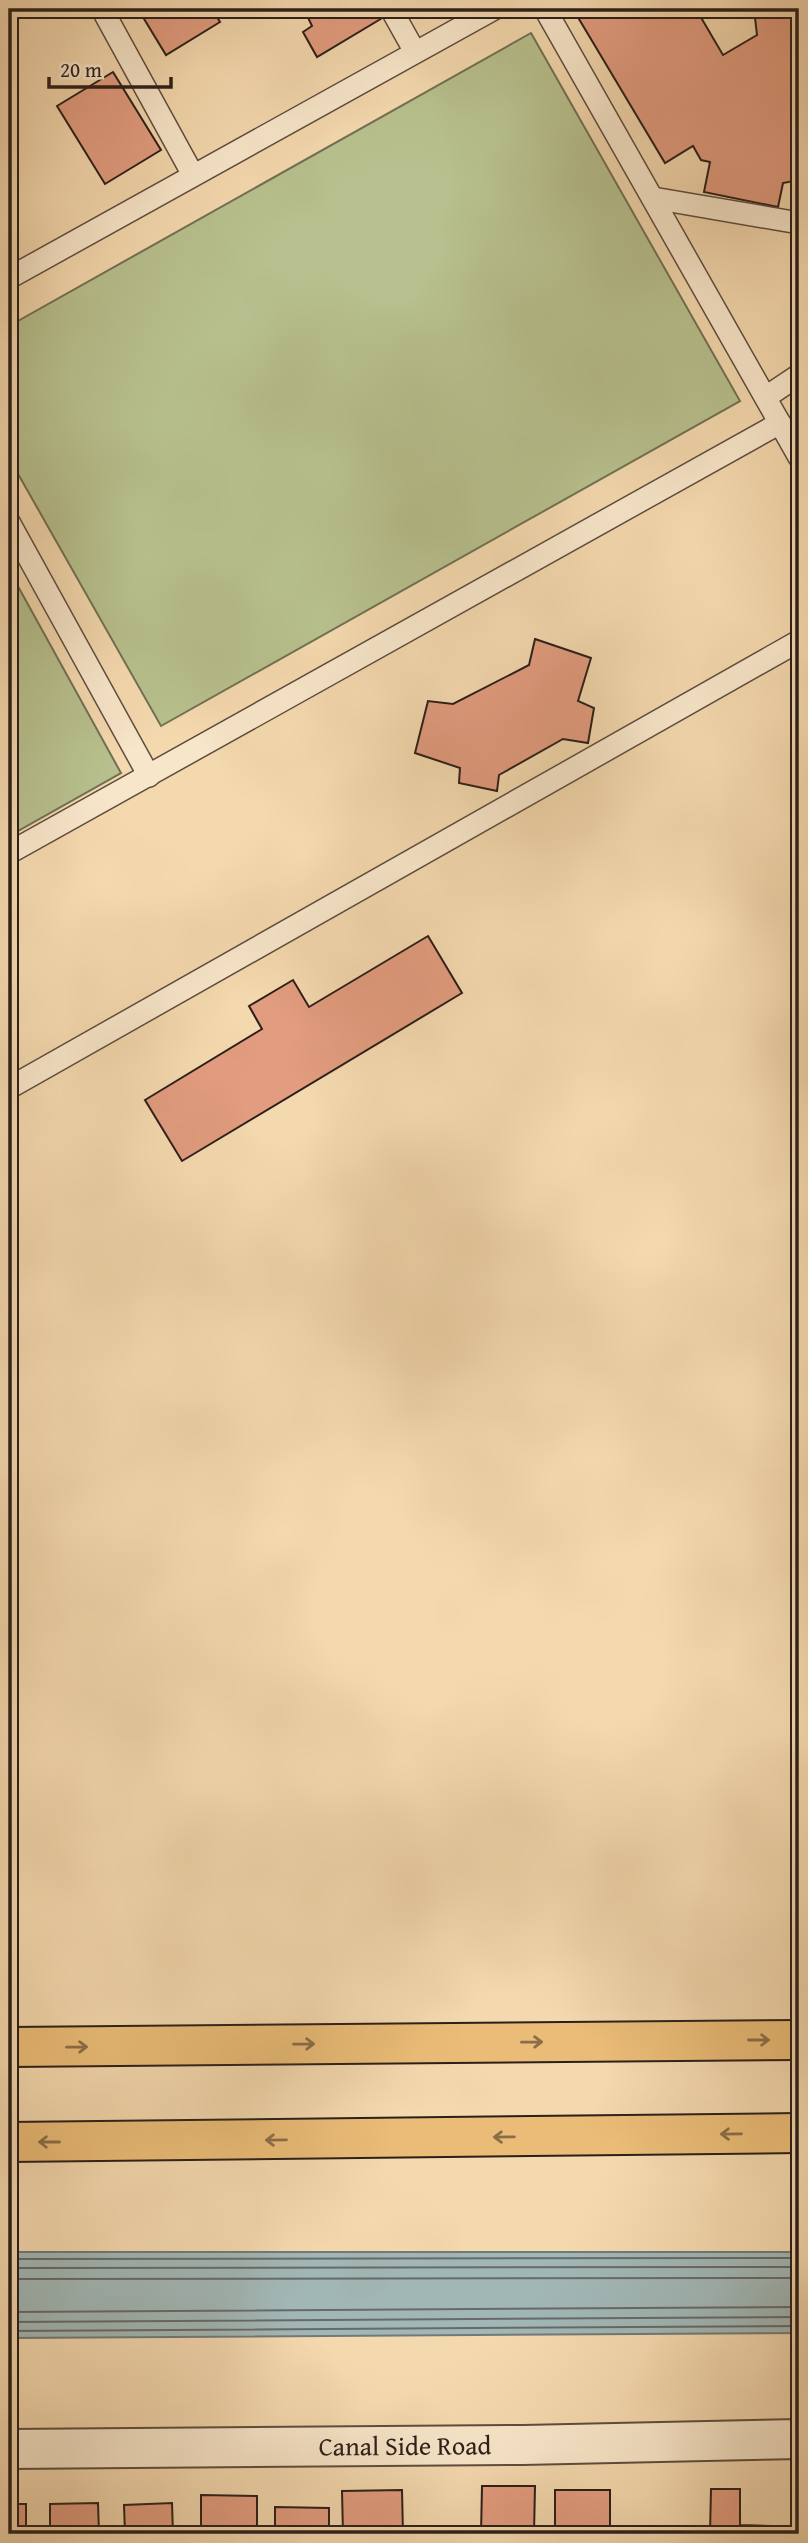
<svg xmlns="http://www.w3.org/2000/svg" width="808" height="2543" viewBox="0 0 808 2543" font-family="'Gentium Book Plus',serif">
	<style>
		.green { fill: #b7c08e; stroke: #717054; stroke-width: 2 }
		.water { fill: #a1b7b6; stroke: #727a78; stroke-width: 2 }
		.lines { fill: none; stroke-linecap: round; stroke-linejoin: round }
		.shore { stroke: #666b68; stroke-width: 2 }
		.building { fill: #e29c7f; stroke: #2b1f1a; stroke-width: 2 }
		.service-casing { stroke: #5d4d3f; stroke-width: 24 }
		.tertiary-casing { stroke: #5d4d3f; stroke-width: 42 }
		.primary-casing { stroke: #2b1f1a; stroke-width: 42 }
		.service { stroke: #f8e6ca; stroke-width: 21 }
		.tertiary { stroke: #f8e6ca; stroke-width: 38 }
		.primary { stroke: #eabc77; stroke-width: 38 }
		.oneway { stroke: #8a6e48 }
		.labels { text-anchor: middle; stroke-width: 5; stroke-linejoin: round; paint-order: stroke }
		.street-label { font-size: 26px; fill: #2b1f1a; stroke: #f8e6ca }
	</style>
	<rect width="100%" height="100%" fill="#f4d8ae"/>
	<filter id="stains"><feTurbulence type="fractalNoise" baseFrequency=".00286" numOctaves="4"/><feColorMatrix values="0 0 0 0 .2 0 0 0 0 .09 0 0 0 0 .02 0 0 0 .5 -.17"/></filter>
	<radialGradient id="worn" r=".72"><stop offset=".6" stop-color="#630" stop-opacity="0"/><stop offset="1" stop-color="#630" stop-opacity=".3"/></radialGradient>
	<g class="green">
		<path d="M531,33L740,401L161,726L9,458V326Z"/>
		<path d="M9,570L121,773L9,836Z"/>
	</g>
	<path class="water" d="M9,2252H799V2333L9,2338Z"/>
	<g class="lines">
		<g class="shore">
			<path d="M9,2259L799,2258"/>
			<path d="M9,2268L799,2267"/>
			<path d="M9,2279L799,2278"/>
			<path d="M9,2312L799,2307"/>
			<path d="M9,2322L799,2317"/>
			<path d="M9,2331L799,2326"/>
		</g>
	</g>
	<g class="building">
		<path d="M138,9H212L220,22L166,55Z"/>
		<path d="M386,9L389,14L317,57L303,32L312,26L304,9Z"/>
		<path d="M573,9H696L723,55L757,35L754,9L799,16V180L783,183L778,207L704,192L710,162L701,160L693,146L665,163Z"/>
		<path d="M113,72L161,150L105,184L57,106Z"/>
		<path d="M535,639L591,658L578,701L594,708L588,743L563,739L499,775L497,791L459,783L460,768L415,753L428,701L453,704L529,665Z"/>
		<path d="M428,936L462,993L182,1161L145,1100L262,1029L249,1006L293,980L309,1007Z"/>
		<path d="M482,2486H535L534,2534H481Z"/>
		<path d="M711,2489H740V2525L771,2526L770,2534H710Z"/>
		<path d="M402,2490L403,2534H343L342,2491Z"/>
		<rect x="555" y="2490" width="55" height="44"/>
		<path d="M201,2495L257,2496V2534H201Z"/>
		<path d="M98,2503L99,2534H50V2504Z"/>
		<path d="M172,2503L173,2534H125L124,2505Z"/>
		<rect x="9" y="2504" width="17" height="30"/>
		<path d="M275,2507L329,2508V2534H275Z"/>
	</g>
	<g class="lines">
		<defs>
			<g id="service">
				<path d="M102,9L193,175"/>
				<path d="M391,9L415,52"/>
				<path d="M545,9L799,457"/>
				<path d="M653,198L799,223"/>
				<path d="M9,278L494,9"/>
				<path d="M766,397L799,375"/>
				<path d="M9,522L149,776"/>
				<path d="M9,853L780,423"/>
				<path d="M9,1088L799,641"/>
			</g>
			<g id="tertiary">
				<path id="s1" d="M9,2449L523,2445L799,2439"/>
			</g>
			<g id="primary">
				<path d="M9,2047L799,2040"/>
				<path d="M9,2142L799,2133"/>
			</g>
		</defs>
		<use href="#service" class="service-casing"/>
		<use href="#tertiary" class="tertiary-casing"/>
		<use href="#primary" class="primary-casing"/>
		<use href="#service" class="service"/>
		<use href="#tertiary" class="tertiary"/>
		<use href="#primary" class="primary"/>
	</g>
	<defs><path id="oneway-shaft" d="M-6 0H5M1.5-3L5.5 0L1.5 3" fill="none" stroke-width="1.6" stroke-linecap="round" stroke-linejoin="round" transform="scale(1.75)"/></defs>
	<g class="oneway">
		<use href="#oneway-shaft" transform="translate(759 2040)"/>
		<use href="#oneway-shaft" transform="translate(532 2042) rotate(-1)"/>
		<use href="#oneway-shaft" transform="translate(304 2044) rotate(-1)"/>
		<use href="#oneway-shaft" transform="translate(77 2047) rotate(-1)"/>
		<use href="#oneway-shaft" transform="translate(731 2134) rotate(179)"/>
		<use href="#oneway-shaft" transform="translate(504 2137) rotate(179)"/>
		<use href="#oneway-shaft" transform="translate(276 2140) rotate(179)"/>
		<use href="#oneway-shaft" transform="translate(49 2142) rotate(180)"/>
	</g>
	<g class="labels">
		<g class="street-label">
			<text dy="9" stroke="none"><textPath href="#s1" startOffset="396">Canal Side Road</textPath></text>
		</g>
	</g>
	<rect width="808" height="2543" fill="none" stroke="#f4d8ae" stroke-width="35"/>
	<rect x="10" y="10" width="787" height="2522" fill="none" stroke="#2b1f1a" stroke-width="3.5"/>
	<rect x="18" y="18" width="773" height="2508" fill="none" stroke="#2b1f1a" stroke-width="2"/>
	<path d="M49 77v10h122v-10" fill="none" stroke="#2b1f1a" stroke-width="3.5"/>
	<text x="60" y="77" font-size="21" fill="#2b1f1a" stroke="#f8e6ca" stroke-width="5" paint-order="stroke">20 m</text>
	<rect width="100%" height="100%" filter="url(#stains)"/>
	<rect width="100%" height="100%" fill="url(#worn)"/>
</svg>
